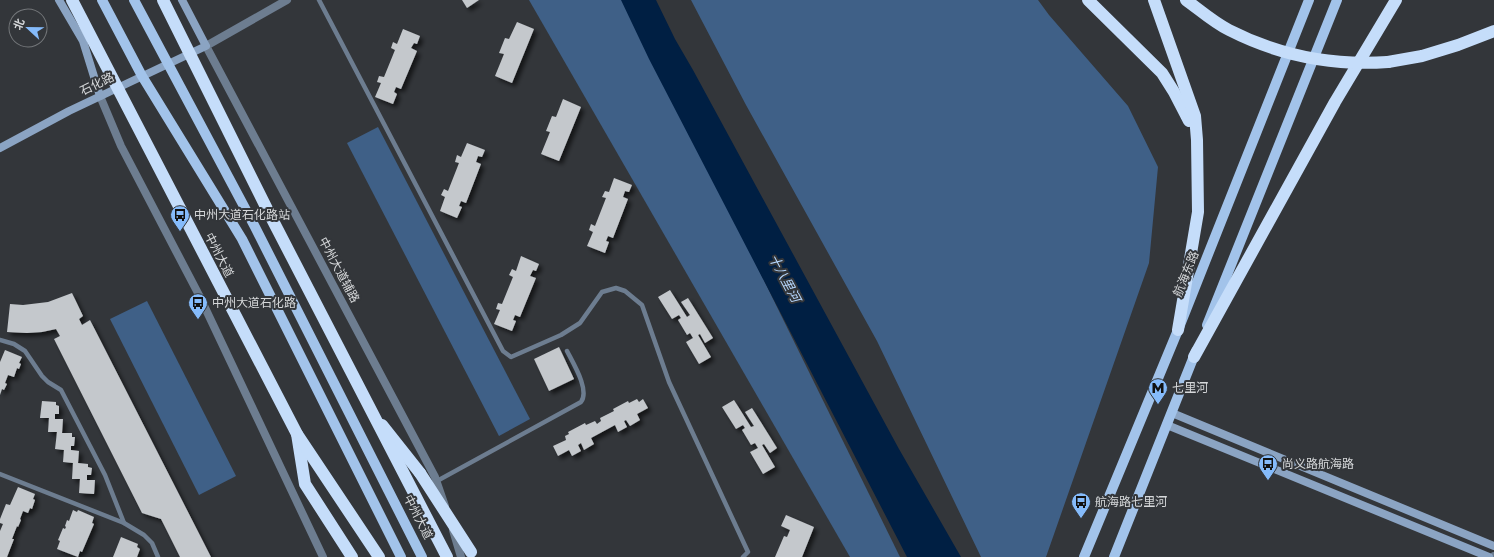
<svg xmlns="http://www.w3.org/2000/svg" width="1494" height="557" viewBox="0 0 1494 557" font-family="Arial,'Noto Sans SC',sans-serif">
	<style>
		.green { fill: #3f6087 }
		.water { fill: #001f43 }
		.building { fill: #c4c8cc; filter: url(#shadow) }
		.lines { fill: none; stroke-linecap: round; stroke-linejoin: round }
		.lane { stroke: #6d7d90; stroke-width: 4.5 }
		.street { stroke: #6d7d90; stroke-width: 8 }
		.secondary { stroke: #8ba4c3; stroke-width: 8 }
		.primary { stroke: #a2c3ea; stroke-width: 10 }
		.highway { stroke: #c5ddfa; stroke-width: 12 }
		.highway-bridge { stroke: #c5ddfa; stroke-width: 12 }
		.labels { text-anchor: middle; stroke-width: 4; stroke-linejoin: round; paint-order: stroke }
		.street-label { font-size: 12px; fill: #d6d8da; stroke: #33363a }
		.poi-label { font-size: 12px; fill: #d6d8da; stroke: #33363a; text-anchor: start }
		.water-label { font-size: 13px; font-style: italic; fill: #b6d7fe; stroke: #33363a }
	</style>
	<defs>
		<filter id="shadow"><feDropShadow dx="3.5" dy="3.5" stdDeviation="2" flood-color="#0009"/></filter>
	</defs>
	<rect width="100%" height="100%" fill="#33363a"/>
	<g class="green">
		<path d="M529,0H626L900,557H850Z"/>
		<path d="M691,0H1038L1049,15L1128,106L1158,167L1149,263L1046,557H981L877,341L746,105Z"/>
		<path d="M378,127L530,419L499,436L347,143Z"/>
		<path d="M147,301L236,476L199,495L110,319Z"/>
	</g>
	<path class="water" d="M621,0H656L675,39L693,70L899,449L961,557H907L649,59Z"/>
	<g class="building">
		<path d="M462,0H479L467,8Z"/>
		<path d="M517,22L534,29L512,83L495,76L504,54L499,53L505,38L509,39Z"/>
		<path d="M403,29L420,36L417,44L414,43L411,48L417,51L401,89L396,87L394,92L397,94L393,104L375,97L381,83L377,82L379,76L384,77L395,50L391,48L393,42L397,44Z"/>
		<path d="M563,99L581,107L559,161L541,154L550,132L546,131L552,116L556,117Z"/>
		<path d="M467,143L485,150L482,157L478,156L476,162L481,164L466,203L461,201L459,206L462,207L457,218L440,211L445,197L441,195L444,189L448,191L459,163L455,162L457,155L461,157Z"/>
		<path d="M614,178L632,185L629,192L625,191L623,197L628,199L613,238L608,236L606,241L609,242L605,253L587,246L593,232L589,230L591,224L595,226L606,198L602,197L605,191L609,192Z"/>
		<path d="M521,256L539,264L536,271L533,270L530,276L536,278L520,317L515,315L513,320L516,321L512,331L494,324L500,310L496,309L498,303L502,304L513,277L509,275L512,269L516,271Z"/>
		<path d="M670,290L687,317L690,315L681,302L688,298L713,338L705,343L700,334L698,335L711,357L699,364L686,342L693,338L690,333L687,335L678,320L681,318L679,315L672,319L658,297Z"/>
		<path d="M72,293L83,316L79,319L82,325L90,320L211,557H180L161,519L142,513L54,339L60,336L56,329L42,332L27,333L7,332L10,304L23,305L48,302Z"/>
		<path d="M559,347L574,379L549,391L534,359Z"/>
		<path d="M5,350L22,357L19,363L21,364L19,369L17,368L14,377L8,375L5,383L7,384L4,390L2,389L0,395V362Z"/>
		<path d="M637,399L639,402L643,399L648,408L637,414L640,420L630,426L626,420L624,421L627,427L618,432L615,425L591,438L594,444L584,450L581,443L578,445L581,451L572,456L569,450L558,456L553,446L566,440L565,436L569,434L568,432L585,423L586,425L595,421L597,424L601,421L600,418L614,411L613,409L628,401L629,403Z"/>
		<path d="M734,400L751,427L754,426L745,412L752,408L777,448L770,453L764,444L762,445L775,467L763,474L750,452L758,448L755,443L751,445L742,430L745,428L743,425L736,429L722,407Z"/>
		<path d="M42,401L56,402V405L59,406V414H55V419H63L62,433H72V437H75L74,446H71V450L79,451L78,463L88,464V467L92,468L91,475H87V480H95L94,494L79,493L80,479H72L73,463L63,462L64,450L55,449L57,432H48L49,418H40Z"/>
		<path d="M18,487L35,494L33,499L35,500L32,509L30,508L28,513L23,511L20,519L21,520L18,527L17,526L12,539H14L7,557H0V531L3,524L0,523V519L6,504L10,505Z"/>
		<path d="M73,510L77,512L78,510L94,517L92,523L94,524L82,552L80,551L78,557L57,549L60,541L58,540L63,528L65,529L66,527L65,526L67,520L69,521Z"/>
		<path d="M786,515L814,527L802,557H775L784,536L787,537L790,530L781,526Z"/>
		<path d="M121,537L138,544L137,547L140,549L137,557H113Z"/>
	</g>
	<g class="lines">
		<g class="lane">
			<path d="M319,0L503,351L511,357L561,335L580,323L602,292L616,288L625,291L642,305L669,382L748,552L743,557"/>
			<path d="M0,340L14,344L25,351L42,376L48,382L61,390L105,475L124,523"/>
			<path d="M0,474L124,523L144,535L152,543L158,557"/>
			<path d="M437,481L581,402C590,390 573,363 567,351"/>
		</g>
		<g class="street">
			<path d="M287,0L206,46L435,477L445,506"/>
			<path d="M100,96L121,146L199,295L323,557"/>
			<path d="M453,530L461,557"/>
			<path d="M1494,557V556"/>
		</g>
		<g class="secondary">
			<path d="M59,0L83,41L100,96"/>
			<path d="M0,148L69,111L206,46L182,0"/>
			<path d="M1172,413L1494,546"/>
			<path d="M1167,425L1489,557"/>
		</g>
		<g class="primary">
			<path d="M102,0L142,76L242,239L401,557"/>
			<path d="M134,0L255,227L422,557"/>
			<path d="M1207,325L1337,0"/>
			<path d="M1084,557L1178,330L1309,0"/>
			<path d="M1114,557L1196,351"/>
		</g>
		<g class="highway">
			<path d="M1088,0L1162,73L1174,92L1189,121"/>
			<path d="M1154,0L1195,116L1197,140L1198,212L1178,330"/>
			<path d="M1388,62L1422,56L1458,45L1494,31"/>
			<path d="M1194,357L1335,102L1396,0"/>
			<path d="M382,425L420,473"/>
			<path d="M297,434L305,484L352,557"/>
		</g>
		<g class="highway-bridge">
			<path d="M72,0L297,434L379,557"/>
			<path d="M163,0L270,215L447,557"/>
			<path d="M1186,0C1200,10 1213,22 1229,30C1278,55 1333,66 1388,62"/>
			<path d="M420,473L471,552"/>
		</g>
	</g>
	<defs>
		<symbol id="bus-pin" viewBox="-11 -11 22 30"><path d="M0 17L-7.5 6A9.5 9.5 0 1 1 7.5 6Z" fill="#85bbfb" stroke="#33363a"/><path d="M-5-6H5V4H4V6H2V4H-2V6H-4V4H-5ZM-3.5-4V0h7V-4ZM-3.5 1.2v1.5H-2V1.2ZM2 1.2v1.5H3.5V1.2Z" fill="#111"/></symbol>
		<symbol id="metro-pin" viewBox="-11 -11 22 30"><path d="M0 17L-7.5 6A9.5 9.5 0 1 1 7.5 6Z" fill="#85bbfb" stroke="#33363a"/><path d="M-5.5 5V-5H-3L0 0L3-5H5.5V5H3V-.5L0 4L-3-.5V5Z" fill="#111"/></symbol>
	</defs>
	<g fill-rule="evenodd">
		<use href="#bus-pin" x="169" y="204" width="22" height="30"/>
		<use href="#bus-pin" x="187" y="292" width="22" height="30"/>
		<use href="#metro-pin" x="1147" y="377" width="22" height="30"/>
		<use href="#bus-pin" x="1257" y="453" width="22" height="30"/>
		<use href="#bus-pin" x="1070" y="491" width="22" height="30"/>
	</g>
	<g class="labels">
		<g class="street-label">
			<text transform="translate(97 84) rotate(-26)" y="4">石化路</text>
			<text transform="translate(219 255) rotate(63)" y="4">中州大道</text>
			<text transform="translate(339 270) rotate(62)" y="4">中州大道辅路</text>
			<text transform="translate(1186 274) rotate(-68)" y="4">航海东路</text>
			<text transform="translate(418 517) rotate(63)" y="4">中州大道</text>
		</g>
		<g class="poi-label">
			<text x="194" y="219">中州大道石化路站</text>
			<text x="212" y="307">中州大道石化路</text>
			<text x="1172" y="392">七里河</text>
			<text x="1282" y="468">尚义路航海路</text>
			<text x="1095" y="506">航海路七里河</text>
		</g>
		<g class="water-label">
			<text transform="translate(785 278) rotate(62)" y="5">十八里河</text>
		</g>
	</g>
	<g transform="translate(28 28) rotate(292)"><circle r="19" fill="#33363a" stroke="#74777a"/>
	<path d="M0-3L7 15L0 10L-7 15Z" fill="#85bbfb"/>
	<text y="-6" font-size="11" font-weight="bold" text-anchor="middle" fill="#d6d8da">北</text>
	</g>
</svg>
